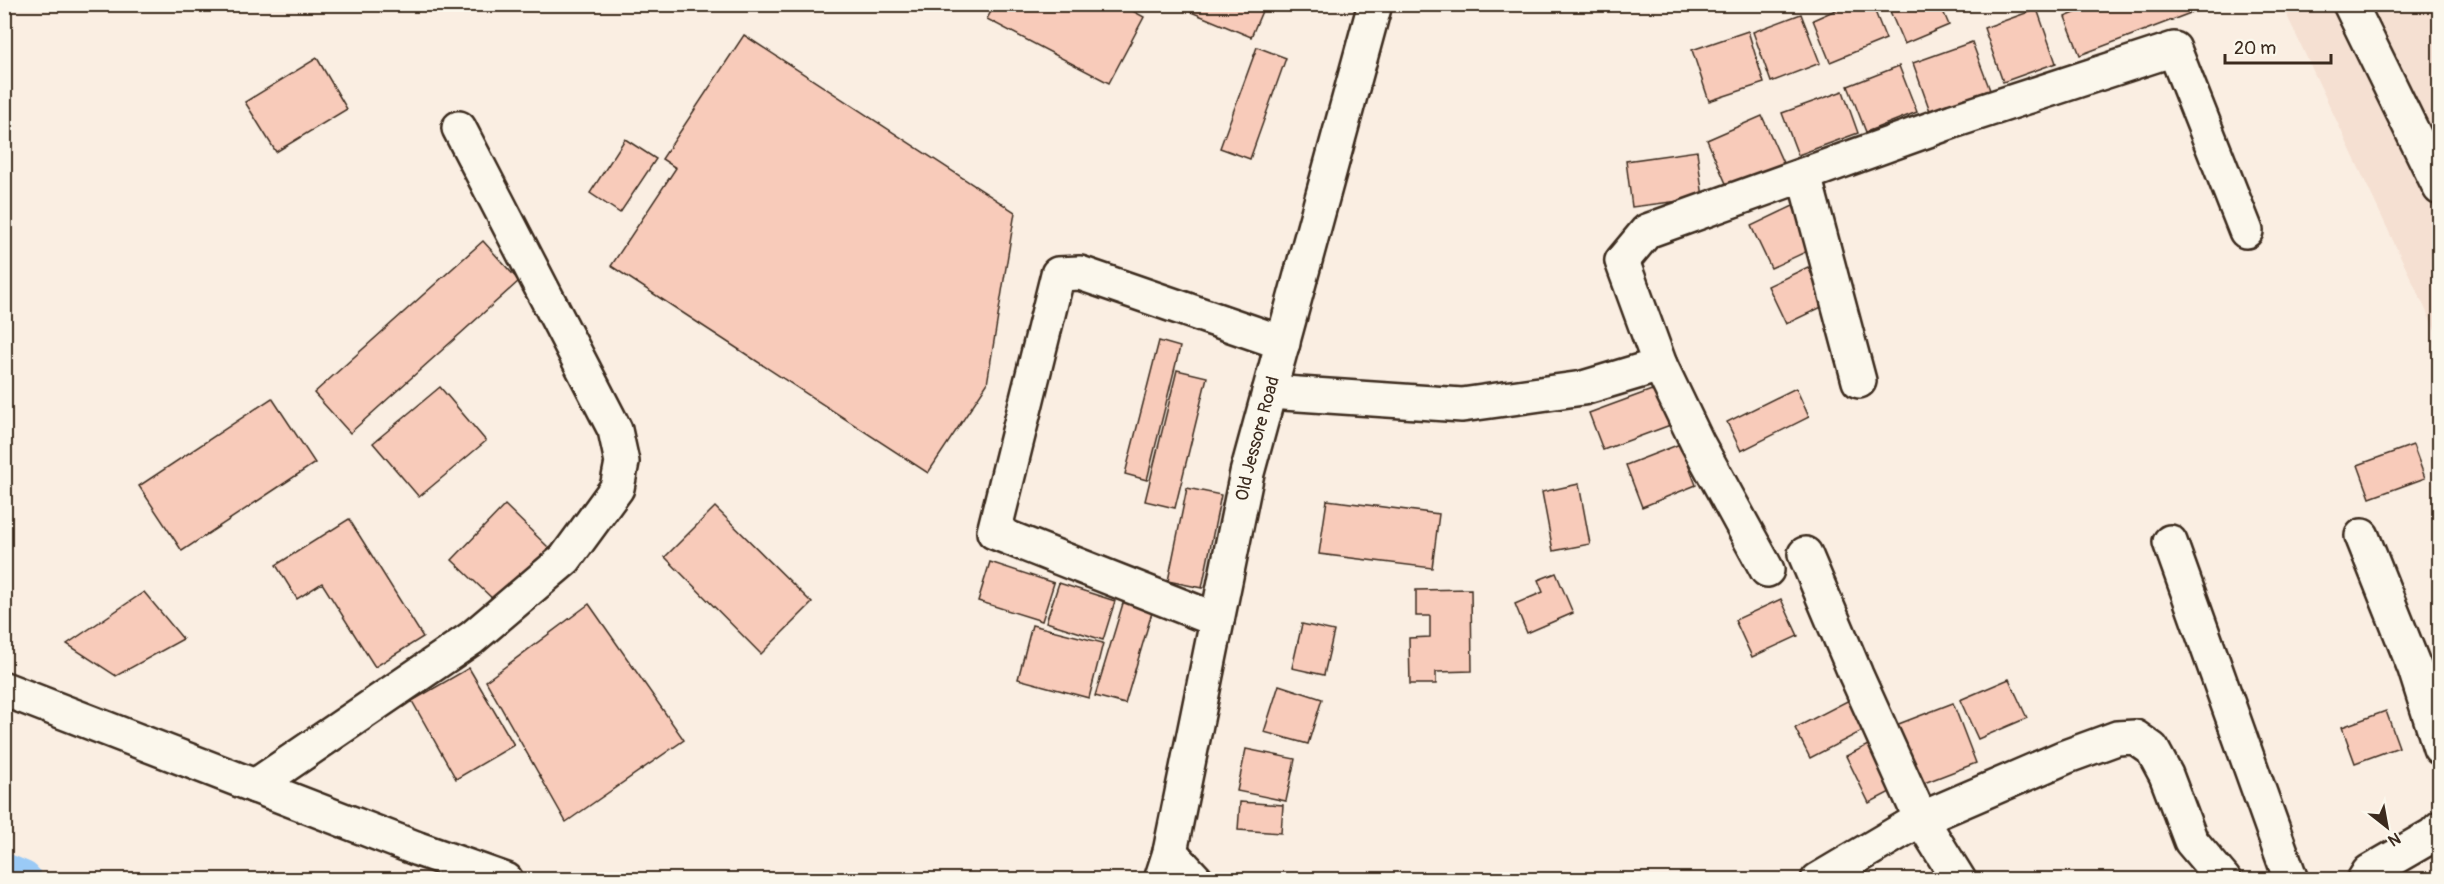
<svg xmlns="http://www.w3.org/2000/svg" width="2444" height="884" viewBox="0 0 2444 884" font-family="Pangolin,sans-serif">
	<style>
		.built { fill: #f5e0d2 }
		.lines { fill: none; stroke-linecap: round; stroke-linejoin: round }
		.canal { stroke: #9acaf6; stroke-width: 38 }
		.building { fill: #f8cbba; stroke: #3b2a1e; stroke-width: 1.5 }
		.minor-casing { stroke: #3b2a1e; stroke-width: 38 }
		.minor { stroke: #fbf7ec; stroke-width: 33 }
		.labels { text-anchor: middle; stroke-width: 4.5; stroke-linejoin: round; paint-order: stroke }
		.street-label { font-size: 18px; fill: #3b2a1e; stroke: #fbf7ec }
	</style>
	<rect width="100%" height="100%" fill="#faeee2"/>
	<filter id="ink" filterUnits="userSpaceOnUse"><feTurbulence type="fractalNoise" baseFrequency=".0167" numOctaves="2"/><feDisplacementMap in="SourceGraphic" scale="12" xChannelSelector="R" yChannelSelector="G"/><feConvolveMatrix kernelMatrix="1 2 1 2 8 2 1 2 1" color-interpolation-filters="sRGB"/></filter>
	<g filter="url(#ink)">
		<path class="built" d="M2282,5H2439V338Z"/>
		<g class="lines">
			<path class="canal" d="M4,872L23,880"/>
		</g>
		<g class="building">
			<path d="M995,4H1120L1144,17L1109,83L987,19Z"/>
			<path d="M1172,4H1265L1251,37Z"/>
			<path d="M1849,4H1872L1886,39L1830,62L1813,20Z"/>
			<path d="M1887,4H1940L1949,25L1904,44Z"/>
			<path d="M2097,4H2190L2193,12L2080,55L2065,17Z"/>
			<path d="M2037,9L2056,63L2003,82L1984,28Z"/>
			<path d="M1801,14L1820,63L1771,82L1753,32Z"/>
			<path d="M1748,31L1764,83L1709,101L1692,50Z"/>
			<path d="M744,35L1015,212L987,384L928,473L611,266L676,168L662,159Z"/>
			<path d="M1972,42L1990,90L1930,111L1913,63Z"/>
			<path d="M1257,47L1286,58L1250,159L1220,148Z"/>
			<path d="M317,58L347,109L276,152L245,102Z"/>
			<path d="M1899,66L1917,112L1866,132L1848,86Z"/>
			<path d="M1843,91L1858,133L1798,155L1782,113Z"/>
			<path d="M1762,116L1783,163L1728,188L1707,140Z"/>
			<path d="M625,139L656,159L620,213L590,193Z"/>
			<path d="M1697,151L1703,198L1632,207L1626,161Z"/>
			<path d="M1793,206L1812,249L1771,268L1751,226Z"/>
			<path d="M483,241L519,281L350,433L314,393Z"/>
			<path d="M1808,267L1826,305L1786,324L1768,286Z"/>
			<path d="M1159,341L1180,347L1147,480L1125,474Z"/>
			<path d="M1177,370L1207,377L1175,508L1145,501Z"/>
			<path d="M440,387L486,441L419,497L373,443Z"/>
			<path d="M1660,387L1673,424L1603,450L1589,413Z"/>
			<path d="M1796,388L1809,417L1741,451L1727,422Z"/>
			<path d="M272,398L315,463L182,551L139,486Z"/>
			<path d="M1680,444L1696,485L1642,507L1626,465Z"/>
			<path d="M2413,445L2425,478L2370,498L2358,465Z"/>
			<path d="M1579,484L1590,544L1553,551L1542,492Z"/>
			<path d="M1187,488L1221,495L1202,588L1168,581Z"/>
			<path d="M1327,500L1439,514L1432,568L1319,554Z"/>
			<path d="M505,505L549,548L496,602L452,560Z"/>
			<path d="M715,507L812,603L761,654L665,557Z"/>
			<path d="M349,519L423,637L375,667L322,583L297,599L276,565Z"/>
			<path d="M990,562L1054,583L1042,621L978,601Z"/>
			<path d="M1556,573L1573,613L1527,633L1515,604L1543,592L1538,580Z"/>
			<path d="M1059,583L1115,601L1103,640L1046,622Z"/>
			<path d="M1471,589L1472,671L1436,672V684H1410L1409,638L1430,637V616H1416V590Z"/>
			<path d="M144,592L183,639L116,676L67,644Z"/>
			<path d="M1781,599L1798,636L1752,657L1735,620Z"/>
			<path d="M1124,600L1153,609L1125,704L1095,696Z"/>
			<path d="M589,604L684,740L566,822L486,681Z"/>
			<path d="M1302,624L1334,631L1324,675L1292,668Z"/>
			<path d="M1032,625L1103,643L1089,698L1018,679Z"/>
			<path d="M469,668L514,745L456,779L412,701Z"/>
			<path d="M2009,679L2027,718L1978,739L1960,700Z"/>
			<path d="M1279,685L1322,699L1308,744L1264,732Z"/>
			<path d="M1855,697L1870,727L1810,758L1795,728Z"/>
			<path d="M1953,703L1976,763L1919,785L1896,725Z"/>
			<path d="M2386,711L2399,747L2355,763L2342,727Z"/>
			<path d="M1874,742L1896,789L1869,803L1846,756Z"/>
			<path d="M1246,749L1295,759L1286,801L1237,791Z"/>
			<path d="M1240,802L1283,805L1281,833L1238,830Z"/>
		</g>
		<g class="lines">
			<defs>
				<g id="minor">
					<path d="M2350,4L2440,188"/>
					<path d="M1804,175L1859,381"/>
					<path d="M1660,365L1697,442L1767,570"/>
					<path d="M1269,392L1462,405L1583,388L1660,365L1622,261L1647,231L1953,121L2174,49L2246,231"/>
					<path d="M2362,536L2415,669L2440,748"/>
					<path d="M2170,542L2291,880"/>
					<path d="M1805,554L1856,675L1921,819L1959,880"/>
					<path d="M1217,620L994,532L1058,274L1080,273L1283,343"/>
					<path d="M4,689L418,849L506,880"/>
					<path d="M255,786L472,638L565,559L617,488L622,462L615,430L459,128"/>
					<path d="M1170,852L1196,880"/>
					<path id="s1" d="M1161,880L1170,852L1247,473L1375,4"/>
					<path d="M1818,880L1921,819L2065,757L2117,738L2135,737L2152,749L2166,775L2191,841L2224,880"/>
					<path d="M2364,880L2369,872L2433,835L2440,828"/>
				</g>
			</defs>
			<use href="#minor" class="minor-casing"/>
			<use href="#minor" class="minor"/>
		</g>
	</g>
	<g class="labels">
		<g class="street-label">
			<text dy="6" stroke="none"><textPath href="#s1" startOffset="452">Old Jessore Road</textPath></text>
		</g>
	</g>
	<rect width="2444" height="884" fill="none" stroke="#fbf7ec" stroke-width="24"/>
	<rect x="12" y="12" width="2420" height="860" fill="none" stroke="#3b2a1e" stroke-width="2" filter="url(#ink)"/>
	<g transform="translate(2387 827) rotate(149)" stroke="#fbf7ec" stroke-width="4.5" paint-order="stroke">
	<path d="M0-4.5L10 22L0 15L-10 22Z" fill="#3b2a1e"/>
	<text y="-9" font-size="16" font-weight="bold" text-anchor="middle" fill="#3b2a1e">N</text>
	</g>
	<path d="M2225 54v9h106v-9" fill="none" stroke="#3b2a1e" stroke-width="3"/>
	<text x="2234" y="54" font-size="18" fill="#3b2a1e" stroke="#fbf7ec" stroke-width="4.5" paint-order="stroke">20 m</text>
</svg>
